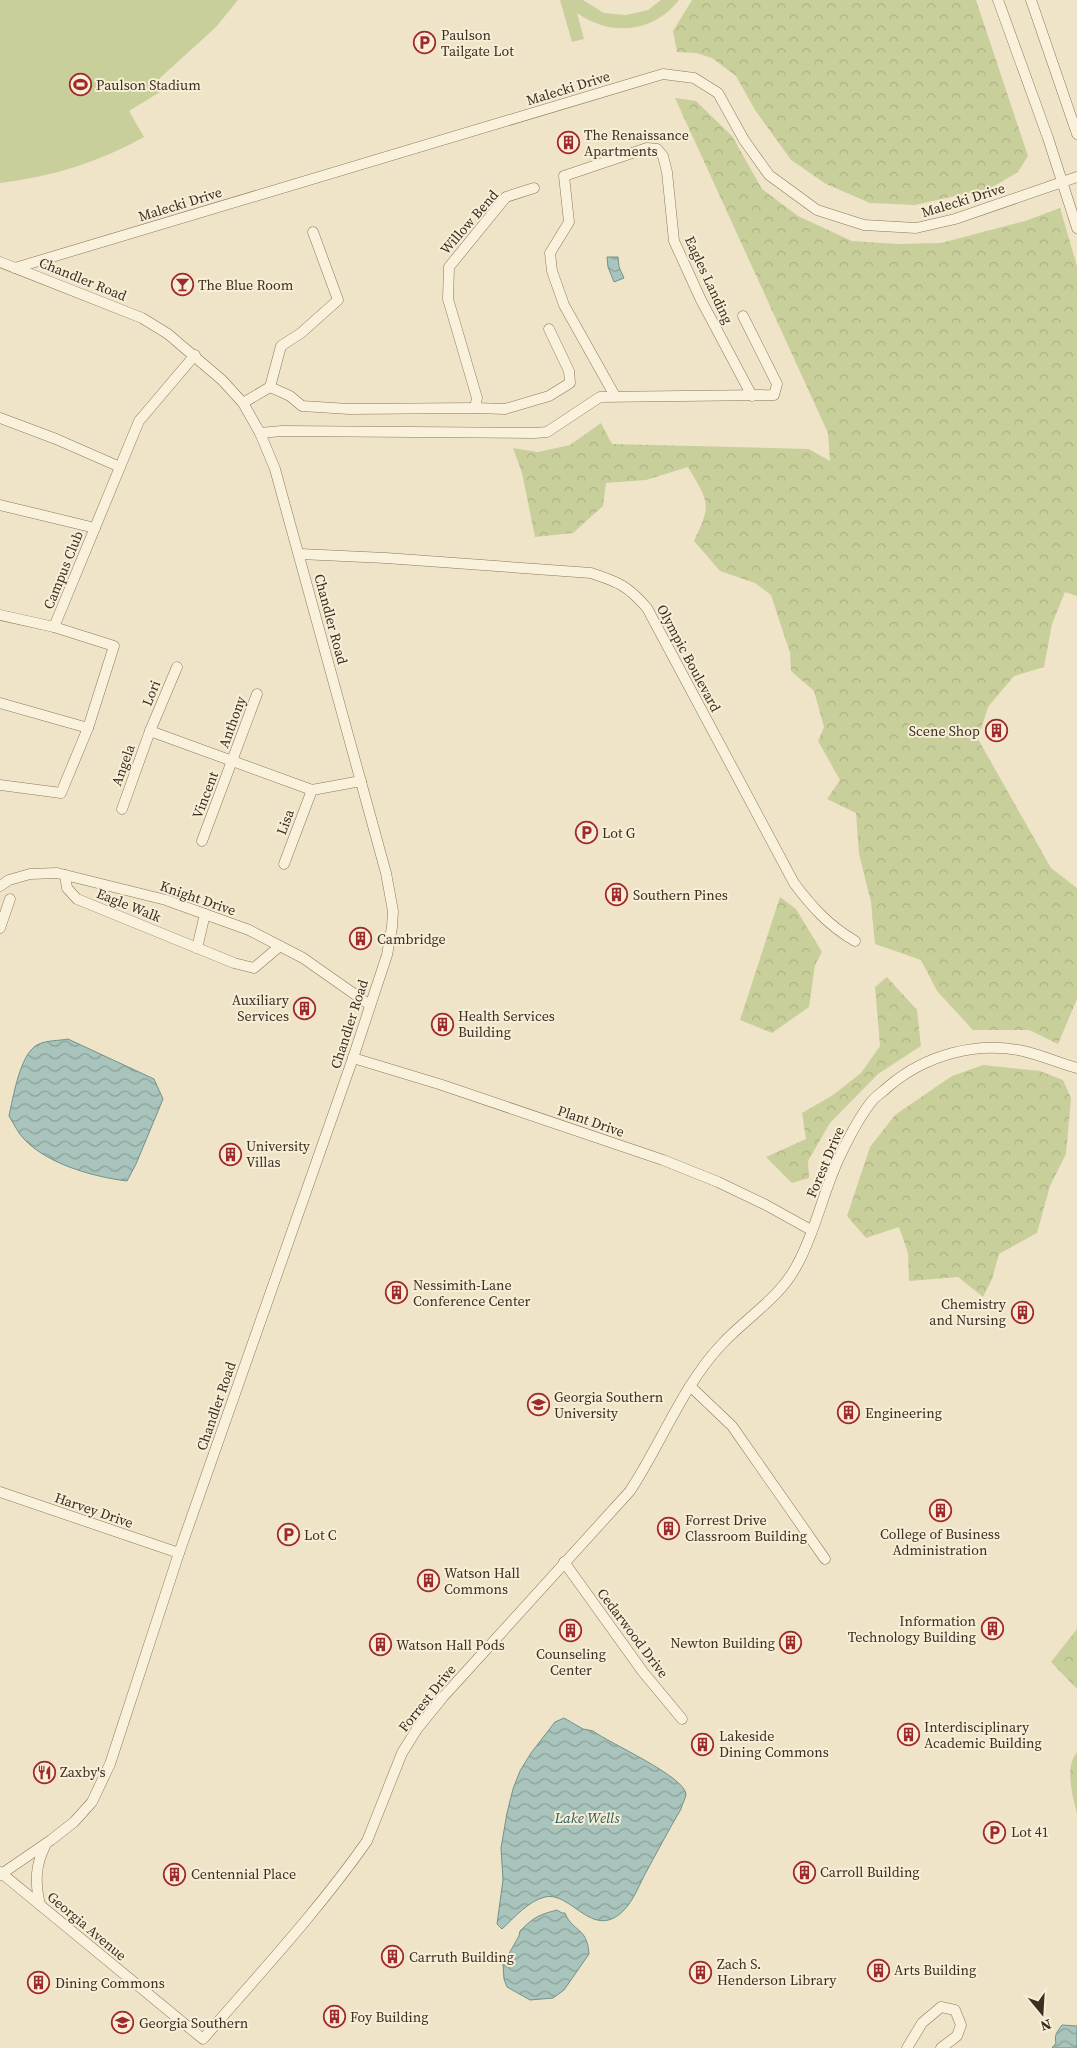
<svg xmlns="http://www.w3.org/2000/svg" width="1077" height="2048" viewBox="0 0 1077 2048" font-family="'Source Serif 4',serif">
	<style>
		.green { fill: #c9cf9b }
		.forest { fill: url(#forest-crowns) }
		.water { fill: url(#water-waves); stroke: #6f938a }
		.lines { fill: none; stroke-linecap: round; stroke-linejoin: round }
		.minor-casing { stroke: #8d765c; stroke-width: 11 }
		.minor { stroke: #faf1dc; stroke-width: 10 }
		.labels { text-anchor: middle; stroke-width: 4; stroke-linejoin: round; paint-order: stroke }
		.poi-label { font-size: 14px; fill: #3d2e20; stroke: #f7eed8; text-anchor: start }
		.street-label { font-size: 14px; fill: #3d2e20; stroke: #f7eed8 }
		.water-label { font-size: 15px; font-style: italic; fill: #2f5d5a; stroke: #f7eed8 }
	</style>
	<defs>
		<pattern id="forest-crowns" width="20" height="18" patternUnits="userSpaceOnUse" patternTransform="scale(1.25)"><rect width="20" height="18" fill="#c9cf9b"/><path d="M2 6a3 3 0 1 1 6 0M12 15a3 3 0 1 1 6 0" fill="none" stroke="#aeb285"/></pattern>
		<pattern id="water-waves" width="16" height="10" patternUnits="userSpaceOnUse" patternTransform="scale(1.25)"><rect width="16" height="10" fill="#a9c4bc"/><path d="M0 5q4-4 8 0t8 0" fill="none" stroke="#8ba098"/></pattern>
	</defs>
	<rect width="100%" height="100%" fill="#f0e4c8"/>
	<g class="green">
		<path d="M0,0H238L216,27L160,78V92L129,111L144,137C99,162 51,177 0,183Z"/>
		<path d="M560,0H583L604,13L626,15L648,10L661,0H679C653,33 611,37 577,13L584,39L572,42Z"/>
	</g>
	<g class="forest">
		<path d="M692,0H976L1028,156L1018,172L991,188L915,205L870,203L826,184L791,160L755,110L736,76L712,58L696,53L677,52L673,31Z"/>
		<path d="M675,98L696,101L732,136L762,189L798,216L852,241L897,244L941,243L1025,221L1060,208L1077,266V596L1065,592L1052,624L1044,667L1014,676L988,707L978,739L1051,868L1077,888V999L1058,1044L1029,1030H973L937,991L921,960L875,944L871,902L859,854L856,813L827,799L840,780L818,741L824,727L814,691L791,671L790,653L771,595L755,583L720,571L694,541C712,503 709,503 688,467L646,480L606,483L603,506L573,533L535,537L522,473L513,448L538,452L570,445L601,423L612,444L809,449L830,461L828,433Z"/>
		<path d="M780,897L796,909L822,952L815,965L809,1007L772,1033L740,1020Z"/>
		<path d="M887,977L917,1010L921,1046L878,1074L830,1123L808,1161L809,1178L792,1183L766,1157L806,1139L802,1113L833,1095L861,1073L880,1046L875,987Z"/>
		<path d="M983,1065L1040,1071L1063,1080L1071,1098L1066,1154L1050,1186L1037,1233L999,1254L992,1279L983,1297L958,1277L909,1281L908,1253L899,1227L866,1238L847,1216L870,1147L895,1115L952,1076Z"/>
		<path d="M1077,1629V1689L1051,1662Z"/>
		<path d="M1077,1752V1814C1073,1796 1064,1768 1077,1752Z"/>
	</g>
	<g class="water">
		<path d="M607,257H618L619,267L624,278L614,282L608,267Z"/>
		<path d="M68,1039L154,1079L163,1099L136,1164L127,1181C94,1177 47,1164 24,1139C18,1133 14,1124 9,1116C13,1098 20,1054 37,1045C46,1040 58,1041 68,1039Z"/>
		<path d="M564,1718L583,1729L593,1731C609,1743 684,1776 686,1794C686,1798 682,1804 681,1809C668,1831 656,1854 644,1876C638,1888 632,1903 622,1912C592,1940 571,1891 545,1897C528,1901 514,1918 502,1929L497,1924L503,1880L501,1848L507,1813L513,1789L520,1771L531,1753L555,1722Z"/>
		<path d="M557,1910L562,1913H565C573,1933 587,1926 589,1954L564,1990L553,1998L530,2000L507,1987L504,1979L503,1964L519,1936L520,1931C535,1916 539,1915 557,1910Z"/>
		<path d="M1062,2025L1077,2026V2048H1052L1056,2043C1054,2035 1057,2032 1062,2025Z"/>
	</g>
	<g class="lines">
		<defs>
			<g id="minor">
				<path d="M998,0L1048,138L1077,228"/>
				<path d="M1031,0L1077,134"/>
				<path d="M0,262L142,318L168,334L222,380L243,403L260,433L275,469L386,873L393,911L392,927L387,955L353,1058L179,1553L110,1764L92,1802L74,1822L51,1840L0,1875"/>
				<path d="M15,268L663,74L694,78L718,93L744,140L769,175L817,210L864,225L916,228L955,219L1077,177"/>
				<path d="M270,387L281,346L301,333L338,300L313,232"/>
				<path d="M615,396L564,305L552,271L550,253L569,222L564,176L647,148L657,149L663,156L667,172L674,241L701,300L752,396"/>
				<path d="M243,403L270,387L290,396L302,406L349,409L475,408L505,409L549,396L570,383L569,371L549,329"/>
				<path d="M475,408L477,398L448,299L449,267L506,197L534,188"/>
				<path d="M0,418L56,439L120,467"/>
				<path d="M260,433L282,431L535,433L547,432L600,397L774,395L777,384L743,316"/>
				<path d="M0,505L95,528"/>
				<path d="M300,554L386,558L591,573C618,582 627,585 647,608L794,883C811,906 829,926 855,941"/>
				<path d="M0,615L54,627"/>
				<path d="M0,703L88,728L114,646L54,627L139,421L195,355"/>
				<path d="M150,731L312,790L361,781"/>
				<path d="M0,785L61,793L88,728"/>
				<path d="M122,809L150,731L177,667"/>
				<path d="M202,841L257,694"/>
				<path d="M284,864L312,790"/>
				<path d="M65,875L67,888L77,899L234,963L254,968L280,946"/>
				<path d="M0,886L9,880L30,874L57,873L166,900L249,930L303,958L370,1005"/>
				<path d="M0,928L10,899"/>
				<path d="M197,948L205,914"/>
				<path d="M353,1058L439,1084L663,1160L718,1182L766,1205L811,1230"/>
				<path d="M690,1386L732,1426L825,1559"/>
				<path d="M0,1492L179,1553"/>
				<path d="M564,1562L643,1672L682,1719"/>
				<path d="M0,1872L203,2039C259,1974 318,1911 367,1841L402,1753L417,1729L443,1697L630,1491C661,1444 683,1385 722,1344C747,1317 780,1298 797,1265C816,1231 823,1191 840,1156C849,1137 859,1117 872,1101C877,1095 884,1091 889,1086C926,1055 976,1041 1023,1051C1041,1055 1059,1063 1077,1068"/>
				<path d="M40,1905C35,1883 35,1866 45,1846"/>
				<path d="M907,2048L922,2023L941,2007L955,2010L961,2025L957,2036L941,2048"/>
			</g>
		</defs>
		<use href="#minor" class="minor-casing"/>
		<use href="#minor" class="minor"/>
	</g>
	<defs>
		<symbol id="parking-ring" viewBox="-11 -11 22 22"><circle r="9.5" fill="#f7eed8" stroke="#9e2a2b" stroke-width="1.5"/><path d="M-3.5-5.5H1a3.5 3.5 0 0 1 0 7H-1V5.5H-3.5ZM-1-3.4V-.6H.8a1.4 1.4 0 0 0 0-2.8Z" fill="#9e2a2b"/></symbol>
		<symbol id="stadium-ring" viewBox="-11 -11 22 22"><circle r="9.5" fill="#f7eed8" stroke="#9e2a2b" stroke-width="1.5"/><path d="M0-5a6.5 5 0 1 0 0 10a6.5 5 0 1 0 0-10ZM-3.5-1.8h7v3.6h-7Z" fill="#9e2a2b"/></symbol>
		<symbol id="building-ring" viewBox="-11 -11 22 22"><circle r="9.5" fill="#f7eed8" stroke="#9e2a2b" stroke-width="1.5"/><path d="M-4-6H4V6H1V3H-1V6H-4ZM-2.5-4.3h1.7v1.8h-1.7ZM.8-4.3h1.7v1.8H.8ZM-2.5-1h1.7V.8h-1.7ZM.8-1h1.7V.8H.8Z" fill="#9e2a2b"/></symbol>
		<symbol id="bar-ring" viewBox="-11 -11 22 22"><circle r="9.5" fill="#f7eed8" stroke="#9e2a2b" stroke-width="1.5"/><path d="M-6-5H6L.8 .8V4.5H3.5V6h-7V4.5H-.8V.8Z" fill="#9e2a2b"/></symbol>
		<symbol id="university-ring" viewBox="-11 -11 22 22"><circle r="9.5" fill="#f7eed8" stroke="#9e2a2b" stroke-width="1.5"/><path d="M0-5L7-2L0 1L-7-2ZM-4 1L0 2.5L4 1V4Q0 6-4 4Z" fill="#9e2a2b"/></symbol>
		<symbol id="restaurant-ring" viewBox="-11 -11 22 22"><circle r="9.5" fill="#f7eed8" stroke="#9e2a2b" stroke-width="1.5"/><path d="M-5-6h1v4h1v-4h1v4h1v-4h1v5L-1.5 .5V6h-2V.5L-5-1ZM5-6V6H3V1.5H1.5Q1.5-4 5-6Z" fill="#9e2a2b"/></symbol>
	</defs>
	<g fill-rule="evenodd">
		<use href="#parking-ring" x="412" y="30" width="25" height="25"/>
		<use href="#stadium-ring" x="68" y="72" width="25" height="25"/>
		<use href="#building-ring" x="556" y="130" width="25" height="25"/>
		<use href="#bar-ring" x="170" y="272" width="25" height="25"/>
		<use href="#building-ring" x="984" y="718" width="25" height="25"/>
		<use href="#parking-ring" x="574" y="820" width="25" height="25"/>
		<use href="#building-ring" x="604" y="882" width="25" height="25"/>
		<use href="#building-ring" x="348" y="926" width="25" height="25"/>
		<use href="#building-ring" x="292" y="996" width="25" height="25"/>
		<use href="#building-ring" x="430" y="1012" width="25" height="25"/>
		<use href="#building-ring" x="218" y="1142" width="25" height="25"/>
		<use href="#building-ring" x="384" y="1280" width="25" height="25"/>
		<use href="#building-ring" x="1010" y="1300" width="25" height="25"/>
		<use href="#university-ring" x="526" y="1392" width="25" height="25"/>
		<use href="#building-ring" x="836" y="1400" width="25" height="25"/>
		<use href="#building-ring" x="928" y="1498" width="25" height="25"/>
		<use href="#building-ring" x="656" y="1516" width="25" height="25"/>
		<use href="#parking-ring" x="276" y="1522" width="25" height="25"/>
		<use href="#building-ring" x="416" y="1568" width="25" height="25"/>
		<use href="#building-ring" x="980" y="1616" width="25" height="25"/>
		<use href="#building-ring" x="558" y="1618" width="25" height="25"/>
		<use href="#building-ring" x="778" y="1630" width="25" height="25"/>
		<use href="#building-ring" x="368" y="1632" width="25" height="25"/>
		<use href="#building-ring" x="896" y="1722" width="25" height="25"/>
		<use href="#building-ring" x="690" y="1732" width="25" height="25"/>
		<use href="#restaurant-ring" x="32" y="1760" width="25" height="25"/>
		<use href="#parking-ring" x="982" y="1820" width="25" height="25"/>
		<use href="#building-ring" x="792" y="1860" width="25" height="25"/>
		<use href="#building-ring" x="162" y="1862" width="25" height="25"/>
		<use href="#building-ring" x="380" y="1944" width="25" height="25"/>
		<use href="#building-ring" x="866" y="1958" width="25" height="25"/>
		<use href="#building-ring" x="688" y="1960" width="25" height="25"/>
		<use href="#building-ring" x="26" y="1970" width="25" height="25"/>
		<use href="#building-ring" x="322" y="2004" width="25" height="25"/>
		<use href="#university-ring" x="110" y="2010" width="25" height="25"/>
	</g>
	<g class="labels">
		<g class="poi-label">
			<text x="441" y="40">Paulson<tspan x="441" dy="16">Tailgate Lot</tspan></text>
			<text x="96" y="90">Paulson Stadium</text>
			<text x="584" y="140">The Renaissance<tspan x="584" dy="16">Apartments</tspan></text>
			<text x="198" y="290">The Blue Room</text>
			<text x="980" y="736" text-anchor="end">Scene Shop</text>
			<text x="602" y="838">Lot G</text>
			<text x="633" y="900">Southern Pines</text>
			<text x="377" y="944">Cambridge</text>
			<text x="289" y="1005" text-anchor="end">Auxiliary<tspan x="289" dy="16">Services</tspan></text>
			<text x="458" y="1021">Health Services<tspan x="458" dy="16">Building</tspan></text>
			<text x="246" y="1151">University<tspan x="246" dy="16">Villas</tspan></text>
			<text x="413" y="1290">Nessimith-Lane<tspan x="413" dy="16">Conference Center</tspan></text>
			<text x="1006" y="1309" text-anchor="end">Chemistry<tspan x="1006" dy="16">and Nursing</tspan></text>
			<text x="554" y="1402">Georgia Southern<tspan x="554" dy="16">University</tspan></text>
			<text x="865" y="1418">Engineering</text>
			<text x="685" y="1525">Forrest Drive<tspan x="685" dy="16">Classroom Building</tspan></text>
			<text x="940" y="1539" text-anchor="middle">College of Business<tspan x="940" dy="16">Administration</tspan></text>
			<text x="304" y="1540">Lot C</text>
			<text x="444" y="1578">Watson Hall<tspan x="444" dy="16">Commons</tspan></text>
			<text x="976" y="1626" text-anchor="end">Information<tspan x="976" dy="16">Technology Building</tspan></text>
			<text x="775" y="1648" text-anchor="end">Newton Building</text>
			<text x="396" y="1650">Watson Hall Pods</text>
			<text x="571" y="1659" text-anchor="middle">Counseling<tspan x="571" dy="16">Center</tspan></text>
			<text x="924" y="1732">Interdisciplinary<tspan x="924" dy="16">Academic Building</tspan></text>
			<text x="719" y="1741">Lakeside<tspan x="719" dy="16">Dining Commons</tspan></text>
			<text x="60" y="1777">Zaxby's</text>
			<text x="1011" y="1837">Lot 41</text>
			<text x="820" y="1877">Carroll Building</text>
			<text x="191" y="1879">Centennial Place</text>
			<text x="409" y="1962">Carruth Building</text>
			<text x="717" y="1969">Zach S.<tspan x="717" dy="16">Henderson Library</tspan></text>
			<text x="894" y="1975">Arts Building</text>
			<text x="55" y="1988">Dining Commons</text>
			<text x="350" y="2022">Foy Building</text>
			<text x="139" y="2028">Georgia Southern</text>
		</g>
		<g class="street-label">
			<text transform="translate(568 88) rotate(-17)" y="5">Malecki Drive</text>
			<text transform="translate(963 200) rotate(-17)" y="5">Malecki Drive</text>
			<text transform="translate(180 204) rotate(-17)" y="5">Malecki Drive</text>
			<text transform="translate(469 222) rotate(-49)" y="5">Willow Bend</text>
			<text transform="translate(83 279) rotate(22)" y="5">Chandler Road</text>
			<text transform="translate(709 280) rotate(65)" y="5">Eagles Landing</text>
			<text transform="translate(63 570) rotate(-68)" y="5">Campus Club</text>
			<text transform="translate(331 619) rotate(75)" y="5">Chandler Road</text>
			<text transform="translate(689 658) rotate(62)" y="5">Olympic Boulevard</text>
			<text transform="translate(151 693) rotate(-68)" y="5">Lori</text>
			<text transform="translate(232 722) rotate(-70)" y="5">Anthony</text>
			<text transform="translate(123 765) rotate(-70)" y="5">Angela</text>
			<text transform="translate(205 795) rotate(-69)" y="5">Vincent</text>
			<text transform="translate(285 822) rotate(-70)" y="5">Lisa</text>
			<text transform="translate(198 898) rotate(19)" y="5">Knight Drive</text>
			<text transform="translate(129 905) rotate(22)" y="5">Eagle Walk</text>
			<text transform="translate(349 1024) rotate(-72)" y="5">Chandler Road</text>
			<text transform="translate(591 1121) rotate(19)" y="5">Plant Drive</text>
			<text transform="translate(825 1162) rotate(-67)" y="5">Forest Drive</text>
			<text transform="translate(216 1406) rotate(-71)" y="5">Chandler Road</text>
			<text transform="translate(94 1510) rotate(19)" y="5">Harvey Drive</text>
			<text transform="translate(633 1633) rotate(53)" y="5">Cedarwood Drive</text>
			<text transform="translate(427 1698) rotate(-51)" y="5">Forrest Drive</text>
			<text transform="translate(87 1926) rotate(40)" y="5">Georgia Avenue</text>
		</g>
		<g class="water-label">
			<text x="587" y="1823">Lake Wells</text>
		</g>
	</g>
	<g transform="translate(1042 2013) rotate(162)" stroke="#f7eed8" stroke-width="4" paint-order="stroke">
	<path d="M0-4L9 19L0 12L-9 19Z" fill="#3d2e20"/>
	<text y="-8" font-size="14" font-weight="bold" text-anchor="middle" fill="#3d2e20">N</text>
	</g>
</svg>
